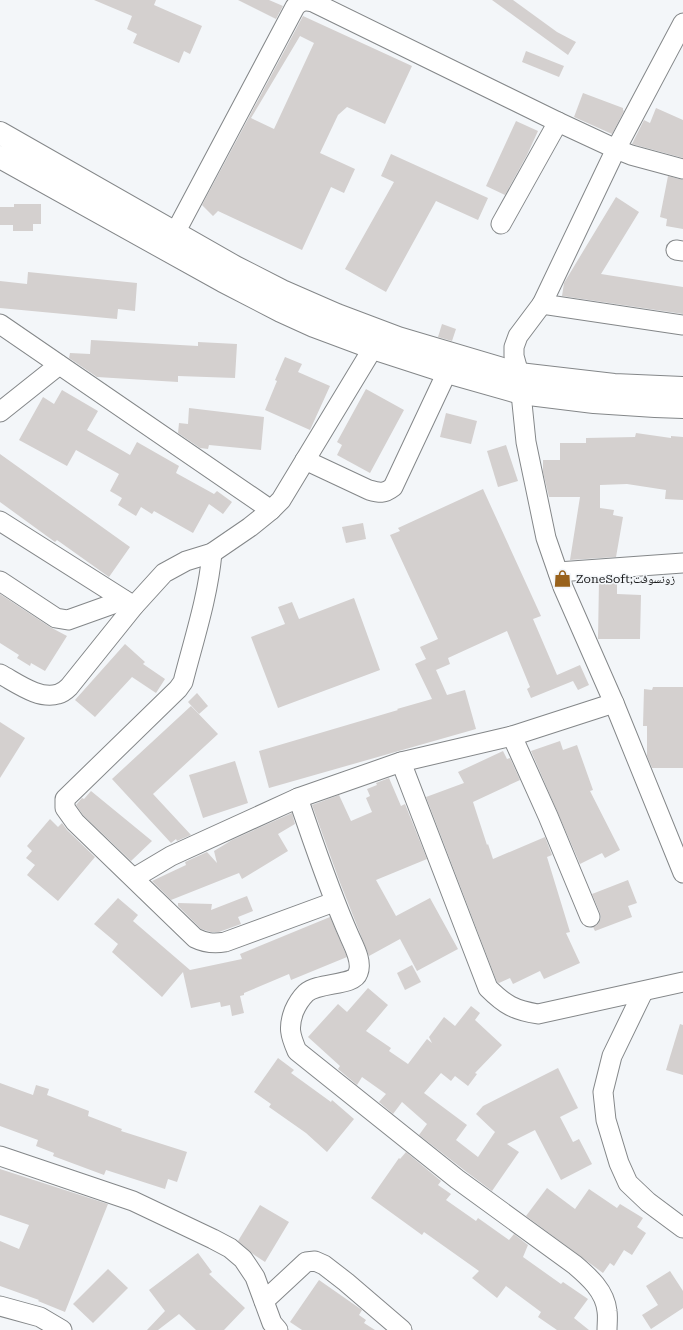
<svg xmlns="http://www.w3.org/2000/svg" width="683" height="1330" viewBox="0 0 683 1330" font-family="'Roboto Serif','Noto Naskh Arabic',serif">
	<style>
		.building { fill: #d4d0cf; fill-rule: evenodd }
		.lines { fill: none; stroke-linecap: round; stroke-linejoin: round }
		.minor-casing { stroke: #848789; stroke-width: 21 }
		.major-casing { stroke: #848789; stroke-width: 24 }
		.minor { stroke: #fff; stroke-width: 19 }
		.major { stroke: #fff; stroke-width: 22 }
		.labels { text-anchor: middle; stroke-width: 3; stroke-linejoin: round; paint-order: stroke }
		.poi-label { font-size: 12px; fill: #1a1b1c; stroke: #f3f6f9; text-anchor: start }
	</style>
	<rect width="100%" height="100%" fill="#f3f6f9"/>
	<g class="building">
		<path d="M94,0H156L154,5L202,26L190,54L184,51L179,63L133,43L137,34L127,29L132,16Z"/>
		<path d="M238,0H269L283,6L276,19Z"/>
		<path d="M492,0H513L557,32L576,42L568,55Z"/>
		<path d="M303,16L412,66L385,124L347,107L338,115L320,153L355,169L344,193L331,187L302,250L218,211L213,216L202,205ZM300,36L314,43L274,129L251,118Z"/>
		<path d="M526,51L564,66L559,77L522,62Z"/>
		<path d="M583,93L623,108V110L624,111L612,134L574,117Z"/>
		<path d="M656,108L683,120V158L632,144L644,120L650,123Z"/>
		<path d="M516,121L538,131L527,155L505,195L486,186Z"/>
		<path d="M391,154L488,198L478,220L436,201L386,292L345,269L394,182L381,176Z"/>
		<path d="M668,176L683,180V229L666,226L667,219L660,217Z"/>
		<path d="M616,197L639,212L601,274L683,287V314L562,296L564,283L567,278Z"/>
		<path d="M14,204H41V224H33V231H13V225H0V207H14Z"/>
		<path d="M28,272L137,283L135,311L118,309L117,319L0,308V281L27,284Z"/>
		<path d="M442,324L456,329L452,341L438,337Z"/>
		<path d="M91,340L198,346V342L237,344L235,378L178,376V382L97,377L69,358L70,353L90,354Z"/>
		<path d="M285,357L302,364L298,372L330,386L310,430L265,410L277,381L275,380Z"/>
		<path d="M366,389L404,410L370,473L337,455L342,445L337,442Z"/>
		<path d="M62,390L98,411L87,430L130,455L137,442L179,466L176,473L214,494L217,491L232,502L223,514L209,504L193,533L154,511L152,514L141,507L136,516L118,505L122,498L110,491L119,474L76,450L67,466L19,440L43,397L54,404Z"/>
		<path d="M189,408L264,417L261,450L209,445L208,449L200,448L178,433L179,423L188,424Z"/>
		<path d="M446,413L477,421L471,444L440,437Z"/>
		<path d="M636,433L671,438V436L683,437V500L665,499L666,490L627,484L600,485V508L614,510L613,515L623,517L616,557L570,560L580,497H549L543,472V460H560V443H586V438L635,437Z"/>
		<path d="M506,445L518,481L498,487L487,451Z"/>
		<path d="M0,454L130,547L109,577L57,540L55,542L0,502Z"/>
		<path d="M483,489L541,616L533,619L557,675L580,665L589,685L578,690L573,681L531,698L527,689L530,687L507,631L448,658L450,664L436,670L447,695L465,690L476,729L269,788L259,751L398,710L397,709L432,699L415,664L426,659L420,647L438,639L390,535L400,531L398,528Z"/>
		<path d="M363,523L366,539L346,543L342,527Z"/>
		<path d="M612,579L611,583H617V594L641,595L640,639H598L599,580Z"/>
		<path d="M0,594L50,627L67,636L45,671L31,663L30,666L17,658L19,655L0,643Z"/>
		<path d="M354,598L380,670L278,708L251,637L285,624L278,607L292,602L299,619Z"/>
		<path d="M125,644L145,662L143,664L165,679L156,693L132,677L95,717L75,700Z"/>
		<path d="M653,687H683V768H652L647,756V726H643L644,689L652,690Z"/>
		<path d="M197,693L208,706L199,714L188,702Z"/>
		<path d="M191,706L218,734L153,794L191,835L177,841L176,839L171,843L112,779Z"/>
		<path d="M0,722L25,738L0,778Z"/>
		<path d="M560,741L563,750L577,745L593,790L590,791L620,850L605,858L602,853L580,864L531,751Z"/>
		<path d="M503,751L507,759L510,758L520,780L473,802L487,845L488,844L493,859L545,837L552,855L547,857L570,932L566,933L580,963L544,979L540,971L513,984L510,978L499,983L497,982L426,797L464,783L458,772Z"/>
		<path d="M235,761L248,803L203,818L189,775Z"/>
		<path d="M389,778L401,806L405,804L427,859L376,880L396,916L430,898L458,949L417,971L400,939L369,956L339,880L312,805L339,795L351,821L372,812L366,798L370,796L367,789L377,785L376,783Z"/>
		<path d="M91,791L152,841L131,861L83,815L76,805L82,798L84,799Z"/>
		<path d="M292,813L295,824L278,834L288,851L242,879L239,873L171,900L152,881L186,865L185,862L207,852L217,863L214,851L232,840Z"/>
		<path d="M50,819L58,827L62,823L67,830L95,857L58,901L27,875L35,865L26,858L32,851L27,846Z"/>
		<path d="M628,880L637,903L628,906L632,917L595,931L593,927L598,924L601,918L600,913L592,894Z"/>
		<path d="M247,896L253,911L238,917L241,924L219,932H211L201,929L178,906V903L212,904L211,910Z"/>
		<path d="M118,898L138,915L133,921L190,970L242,959L240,954L330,917L347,957L291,980L289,974L244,993V995L240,996L244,1013L232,1016L230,1005L221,1007L220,1002L191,1008L183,972L162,997L112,952L118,944L94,924Z"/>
		<path d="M412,965L421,982L405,990L397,973Z"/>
		<path d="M368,988L388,1005L366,1031L391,1048L389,1051L408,1064L427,1039L432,1043L429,1037L444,1017L455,1026L471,1006L480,1013L475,1020L502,1045L475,1073L477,1074L468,1086L455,1076L451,1081L441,1073L424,1093L467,1125L456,1140L478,1157L495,1132L476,1114L483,1106L558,1068L578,1108L560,1117L573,1142L579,1139L592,1164L561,1180L535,1130L507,1144L519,1152L492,1191L464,1170L419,1135L427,1124L402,1102L393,1114L379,1102L386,1094L362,1077L357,1085L338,1069L340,1066L308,1037L338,1004L347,1012Z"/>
		<path d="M680,1024L683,1025V1075L666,1070Z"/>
		<path d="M278,1058L294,1070L291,1073L331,1102L332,1100L354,1119L327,1152L306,1133L269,1107L271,1104L254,1092Z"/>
		<path d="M0,1083L33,1095L36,1085L49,1089L47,1095L89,1111L88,1116L122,1129L121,1131L187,1152L177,1182L168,1179L165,1189L106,1170L104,1175L53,1156L54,1153L36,1146L38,1140L0,1126Z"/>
		<path d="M406,1152L441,1181L438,1185L451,1194L446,1200L476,1221L478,1218L509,1240L514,1234L528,1245L523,1257L561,1284L563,1282L588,1299L574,1318L589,1330H557L538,1317L541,1312L506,1286L497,1298L472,1278L479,1271L424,1232L422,1235L371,1198L399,1158L400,1159Z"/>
		<path d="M0,1169L108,1204L65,1312L38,1301L39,1300L0,1286V1241L19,1249L29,1225L0,1215Z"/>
		<path d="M547,1188L575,1209L589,1189L617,1208L620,1204L643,1218L637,1227L646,1233L632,1255L624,1250L614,1266L610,1263L603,1273L526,1216Z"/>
		<path d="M260,1205L289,1222L265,1262L253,1254L238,1241Z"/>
		<path d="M198,1253L212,1272L209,1274L245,1308L224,1330H196L179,1314L158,1330H147L165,1311L149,1290Z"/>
		<path d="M108,1269L128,1288L93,1323L73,1304Z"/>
		<path d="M670,1271L683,1291V1308L651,1329L642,1315L658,1305L646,1286Z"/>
		<path d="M319,1280L362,1310L359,1315L366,1320L364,1323L375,1330H302L290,1322Z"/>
	</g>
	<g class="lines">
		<defs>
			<g id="minor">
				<path d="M683,23L616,149L542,304L518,336L514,347V356L519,374L526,442L546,538L563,587L614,703L683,873"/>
				<path d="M501,224L558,122"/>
				<path d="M175,233L295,7C300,1 304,0 313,2L558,122L616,149L631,155L683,169"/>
				<path d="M676,250L683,251"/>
				<path d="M542,304L683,325"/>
				<path d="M0,324L271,510"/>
				<path d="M0,412L59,365"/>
				<path d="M305,460L369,490C380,493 384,494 393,487L447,372"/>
				<path d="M0,521L134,606"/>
				<path d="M212,553C208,597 194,639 183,682L178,689L65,799V808L75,822L195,938C205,943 213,944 225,942L334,902"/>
				<path d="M558,572L683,563"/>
				<path d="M0,581L56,618L68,620L124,600"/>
				<path d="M0,674C17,683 39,700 58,694C62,693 66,690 69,687L134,606L164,573L186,561L212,553L250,527L271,510L281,500L373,348L380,335"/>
				<path d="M512,736L548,816L590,917"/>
				<path d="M401,762L488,988C505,1005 514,1010 538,1014L683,982"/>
				<path d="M298,798C314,844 329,890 349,935C353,945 363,961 358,973C354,986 319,982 306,993C301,998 297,1004 294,1011C288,1027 290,1035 297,1051L457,1179L575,1265C589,1277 605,1291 607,1311C608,1317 607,1324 607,1330"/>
				<path d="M134,878L171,856L298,798L401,762L512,736L614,703"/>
				<path d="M643,992L612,1056L603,1092L606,1120L619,1163L628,1183L648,1202L683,1228"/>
				<path d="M0,1156L133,1201L213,1239L230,1248L243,1259L255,1277L272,1323L278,1330"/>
				<path d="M264,1301L306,1262L315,1261L324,1265L346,1282L402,1330"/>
				<path d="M0,1306L40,1317L62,1330"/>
			</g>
			<g id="major">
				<path d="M0,133L235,267L282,291L337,315L398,338L519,374L614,385L683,388"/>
				<path d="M0,157L223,281L281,311L314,326L373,348L447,372L521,393L594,402L655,406L683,407"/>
			</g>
		</defs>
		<use href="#minor" class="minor-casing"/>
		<use href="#major" class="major-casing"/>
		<use href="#minor" class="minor"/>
		<use href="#major" class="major"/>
	</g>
	<defs>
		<symbol id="shop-bare" viewBox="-9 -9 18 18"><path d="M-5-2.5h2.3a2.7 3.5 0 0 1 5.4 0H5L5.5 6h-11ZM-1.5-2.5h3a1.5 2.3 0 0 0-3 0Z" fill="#99621c" stroke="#f3f6f9" stroke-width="2.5" paint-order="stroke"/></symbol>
	</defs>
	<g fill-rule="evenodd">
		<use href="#shop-bare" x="550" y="566" width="25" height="25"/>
	</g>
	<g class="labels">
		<g class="poi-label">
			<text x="576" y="583">ZoneSoft;زونسوفت</text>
		</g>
	</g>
</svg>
